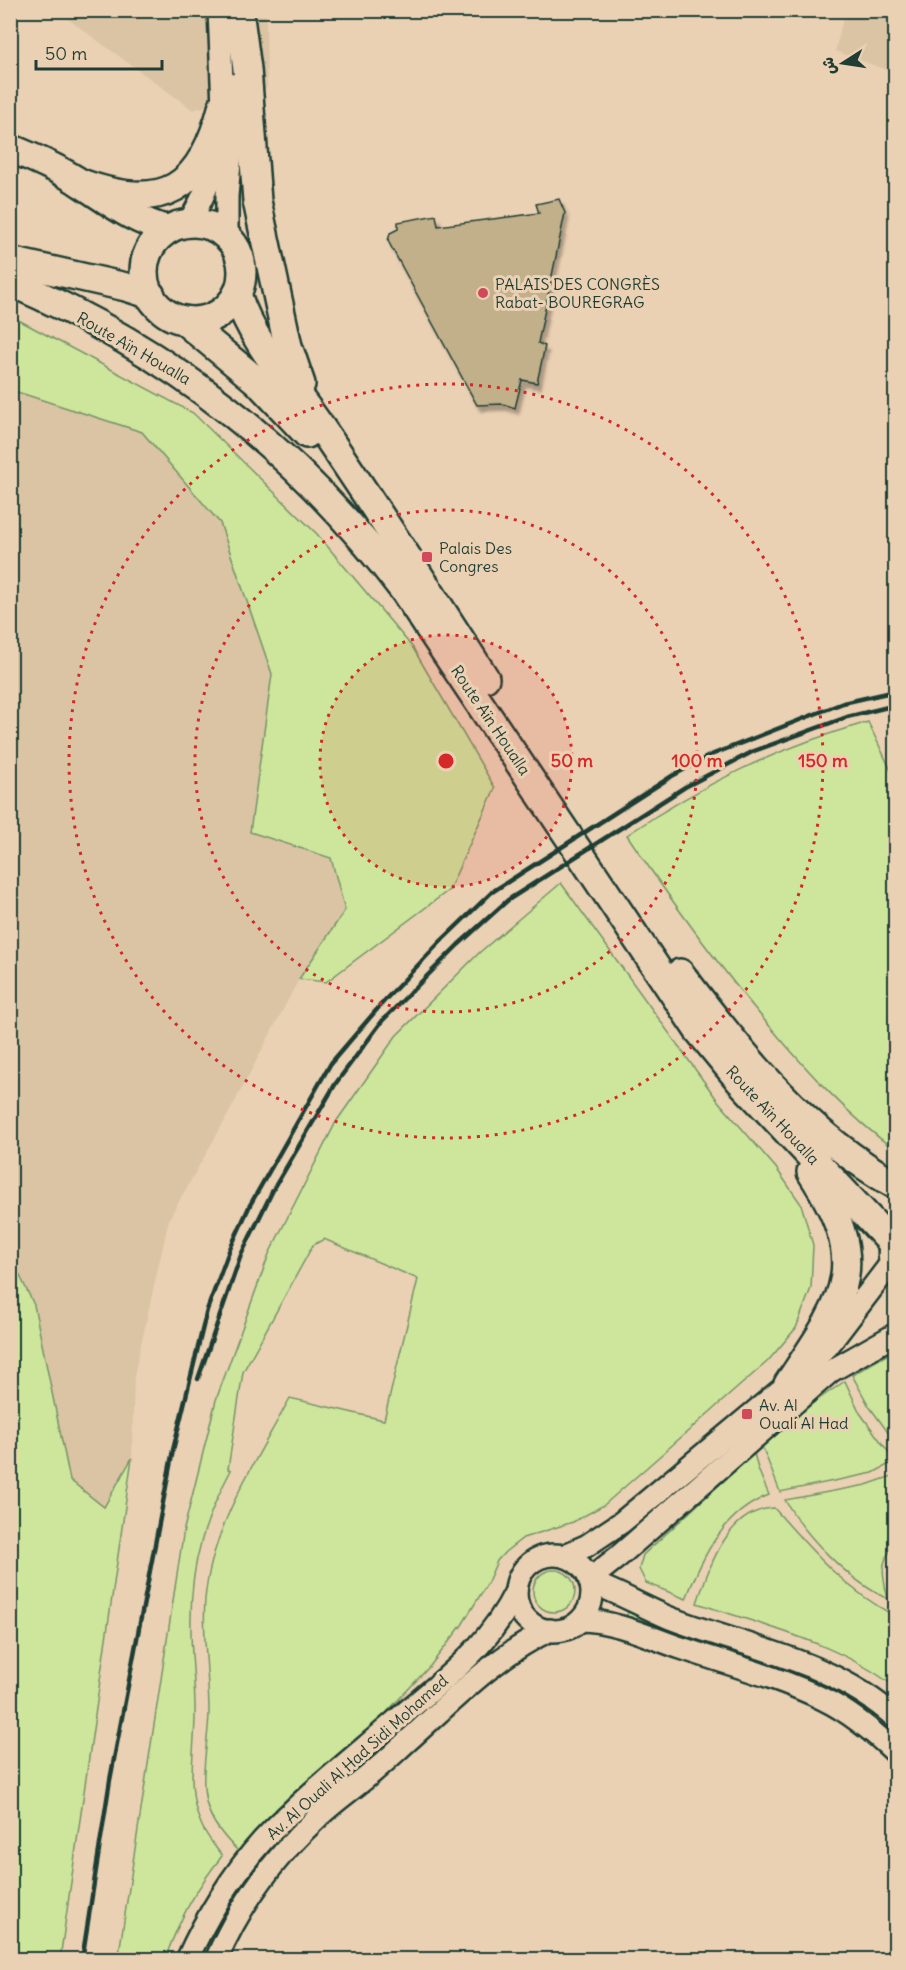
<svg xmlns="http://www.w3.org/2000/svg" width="906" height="1970" viewBox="0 0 906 1970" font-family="Delius,'Playpen Sans Arabic',sans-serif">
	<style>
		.built { fill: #dac4a4 }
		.green { fill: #cde69c; stroke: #769268; stroke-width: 1.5 }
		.building { fill: #c1b089; stroke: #1f3d34; stroke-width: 1.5; filter: url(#shadow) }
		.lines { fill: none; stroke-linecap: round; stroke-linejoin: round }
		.secondary-casing { stroke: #1f3d34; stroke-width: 26 }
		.highway-casing { stroke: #1f3d34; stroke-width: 32 }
		.secondary { stroke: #ebd1b3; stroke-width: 21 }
		.highway { stroke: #ebd1b3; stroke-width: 27 }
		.rail { stroke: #1f3d34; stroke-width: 4.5 }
		.ring { fill: none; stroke: #d62828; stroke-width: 3; stroke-dasharray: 3 6 }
		.poi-dot { fill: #d1495b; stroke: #ebd1b3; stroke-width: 2 }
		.labels { text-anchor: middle; stroke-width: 6; stroke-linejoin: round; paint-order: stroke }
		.poi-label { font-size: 16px; fill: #1f3d34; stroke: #ebd1b3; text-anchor: start }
		.street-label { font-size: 16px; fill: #1f3d34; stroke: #ebd1b3 }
		.centre { fill: #d62828; stroke: #ebd1b3; stroke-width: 3 }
		.ring-label { font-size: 18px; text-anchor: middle; font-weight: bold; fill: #d62828; stroke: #ebd1b3; stroke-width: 6; stroke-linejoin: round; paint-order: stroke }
	</style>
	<defs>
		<filter id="shadow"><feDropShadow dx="3.5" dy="6" stdDeviation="1.5" flood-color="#0004"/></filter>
	</defs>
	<rect width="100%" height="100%" fill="#ebd1b3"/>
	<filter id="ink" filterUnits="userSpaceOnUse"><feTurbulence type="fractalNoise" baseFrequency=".0167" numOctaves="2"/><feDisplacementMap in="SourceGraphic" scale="12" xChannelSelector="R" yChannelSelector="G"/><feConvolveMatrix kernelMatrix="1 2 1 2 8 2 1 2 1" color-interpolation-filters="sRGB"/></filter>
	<g filter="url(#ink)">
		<g class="built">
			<path d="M57,11H266L267,88L193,110Z"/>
			<path d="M845,11H895V73L835,51Z"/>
			<path d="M11,390L142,432L220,523L272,674L250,831L331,857L345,910L299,979L229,1113L169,1219L134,1376L132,1458L104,1507L70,1480L34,1305L11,1257Z"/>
		</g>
		<g class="green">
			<path d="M11,316L193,413L317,534L413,648L495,788L449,890L326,982L299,979L345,910L331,858L250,832L272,674L220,523L142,432L11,390Z"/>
			<path d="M868,722L895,779V1150C848,1115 809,1073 772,1029C719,967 672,902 627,835C704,783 779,747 868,722Z"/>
			<path d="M561,883L718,1101L776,1168L801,1204L813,1245L811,1288L796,1328L768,1361L604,1505L573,1522L523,1538L505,1552L497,1561L487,1584L462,1625L430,1666L385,1714L239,1852C233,1846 226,1839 221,1832C192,1797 208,1754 209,1713C209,1674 202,1637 205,1599C212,1525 256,1461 290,1398L384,1420L418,1279L324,1239L313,1245L243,1372L228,1469L231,1470C205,1519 191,1562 191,1618C190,1649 195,1679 195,1709C196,1749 184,1788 202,1826C207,1837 215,1846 222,1856C195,1890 180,1918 165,1959L118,1960L184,1529L216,1400L269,1254L336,1122L396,1036L480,952Z"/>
			<path d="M11,1257L34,1305L70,1480L104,1507L132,1458L60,1959H11Z"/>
			<path d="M895,1350V1442L869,1406L852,1375Z"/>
			<path d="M845,1381L860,1413L895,1461L873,1473L780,1492L762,1446L806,1408Z"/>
			<path d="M754,1453L758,1469L769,1495C723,1513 703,1555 686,1599L646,1583L639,1569L643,1555Z"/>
			<path d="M895,1475V1546C878,1561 883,1579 888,1599C849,1581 806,1537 785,1500L866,1485Z"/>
			<path d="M774,1508C811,1550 845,1590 895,1616V1687C838,1643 764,1626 697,1603C710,1566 727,1510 774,1508Z"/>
			<circle cx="554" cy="1591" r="21"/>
			<path d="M629,1611C718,1655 820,1660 895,1731V1741L625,1618Z"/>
		</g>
		<path class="building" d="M559,199L565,213L538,343L545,346L537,383L522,380L515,408L503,404L477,405L388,241L390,233L398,229V222L436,215L438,226L539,213L536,204Z"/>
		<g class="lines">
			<defs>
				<g id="secondary">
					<path d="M219,10L223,106"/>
					<path d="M188,223C206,196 215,169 220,138"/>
					<path d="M227,236V196L237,84"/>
					<circle cx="554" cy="1593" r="38"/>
					<path d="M563,1556L586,1546L622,1522L788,1384L827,1347L892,1262"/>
					<path d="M590,1579L619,1556L831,1371L896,1334"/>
					<path d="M590,1582C618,1592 643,1607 670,1618C748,1648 832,1660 896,1718"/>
					<path d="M581,1620C616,1621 649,1637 681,1648C728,1664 778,1677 823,1699C850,1712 874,1732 896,1753"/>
					<path d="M187,1960C205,1919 233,1873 263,1840C306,1794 358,1754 406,1712C451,1673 489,1646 516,1591"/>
					<path d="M216,1960C239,1906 273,1859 316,1819C330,1805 346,1794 362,1781C380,1767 396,1751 413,1736C456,1697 497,1655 550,1630"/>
				</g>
				<g id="highway">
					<path d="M239,10L247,69L257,201L288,346L301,384"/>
					<path d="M10,148C34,158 60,169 82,184C113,204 131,219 168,230"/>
					<path d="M81,183C164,213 201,190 223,105"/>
					<circle cx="193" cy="272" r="49"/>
					<path d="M10,261L126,287L151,295"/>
					<path d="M10,282C173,352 298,451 405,592L698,1030L739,1080L892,1243"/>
					<path d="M237,294C253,345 293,386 322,429C378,511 432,595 485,678"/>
					<path d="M183,320L258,382L307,434"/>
					<path d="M680,973C741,1054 806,1135 896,1185"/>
					<path d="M896,1233C891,1247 891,1259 896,1272"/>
					<path d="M788,1384C844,1300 873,1267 811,1172"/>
				</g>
			</defs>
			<use href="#secondary" class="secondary-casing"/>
			<use href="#highway" class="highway-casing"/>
			<use href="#secondary" class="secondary"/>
			<use href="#highway" class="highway"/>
			<g class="rail">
				<path d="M198,1379L241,1255L273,1190L336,1083L383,1020L458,945L508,900L685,787L754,751L847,717L896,705"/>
				<path d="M82,1960L110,1780L173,1450L207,1310L229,1251L250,1205L331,1063L385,1000L440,942L492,892L672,776L711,755L843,703L896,691"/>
			</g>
		</g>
	</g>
	<circle cx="446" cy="761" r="126" fill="#d62828" fill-opacity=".12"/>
	<g class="ring">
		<circle cx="446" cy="761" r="126"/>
		<circle cx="446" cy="761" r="251"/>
		<circle cx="446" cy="761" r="377"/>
	</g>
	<g class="poi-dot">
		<circle cx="483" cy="293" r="6"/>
		<rect x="421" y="551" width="12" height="12" rx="3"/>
		<rect x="741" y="1408" width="12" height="12" rx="3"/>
	</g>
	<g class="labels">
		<g class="poi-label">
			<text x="495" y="290">PALAIS DES CONGRÈS<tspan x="495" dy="18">Rabat- BOUREGRAG</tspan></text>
			<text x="439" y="554">Palais Des<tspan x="439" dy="18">Congres</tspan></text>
			<text x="759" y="1411">Av. Al<tspan x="759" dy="18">Ouali Al Had</tspan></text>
		</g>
		<g class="street-label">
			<text transform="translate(134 348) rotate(30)" y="6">Route Aïn Houalla</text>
			<text transform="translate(491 720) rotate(56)" y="6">Route Aïn Houalla</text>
			<text transform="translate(773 1115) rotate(47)" y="6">Route Aïn Houalla</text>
			<text transform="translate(357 1757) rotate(-42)" y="6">Av. Al Ouali Al Had Sidi Mohamed</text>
		</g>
	</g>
	<circle cx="446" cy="761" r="9" class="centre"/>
	<g class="ring-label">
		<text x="572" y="767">50 m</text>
		<text x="697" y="767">100 m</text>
		<text x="823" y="767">150 m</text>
	</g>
	<rect width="906" height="1970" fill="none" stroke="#ebd1b3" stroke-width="36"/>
	<rect x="18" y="18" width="870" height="1934" fill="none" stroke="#1f3d34" stroke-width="2" filter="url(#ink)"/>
	<g transform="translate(843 63) rotate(258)" stroke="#ebd1b3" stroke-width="4.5" paint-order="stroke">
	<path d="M0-4.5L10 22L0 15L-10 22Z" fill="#1f3d34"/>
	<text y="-9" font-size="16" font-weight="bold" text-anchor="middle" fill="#1f3d34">ش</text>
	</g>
	<path d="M36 60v9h126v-9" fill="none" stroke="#1f3d34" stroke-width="3"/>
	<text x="45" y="60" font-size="18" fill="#1f3d34" stroke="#ebd1b3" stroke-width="4.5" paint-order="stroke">50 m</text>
</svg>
